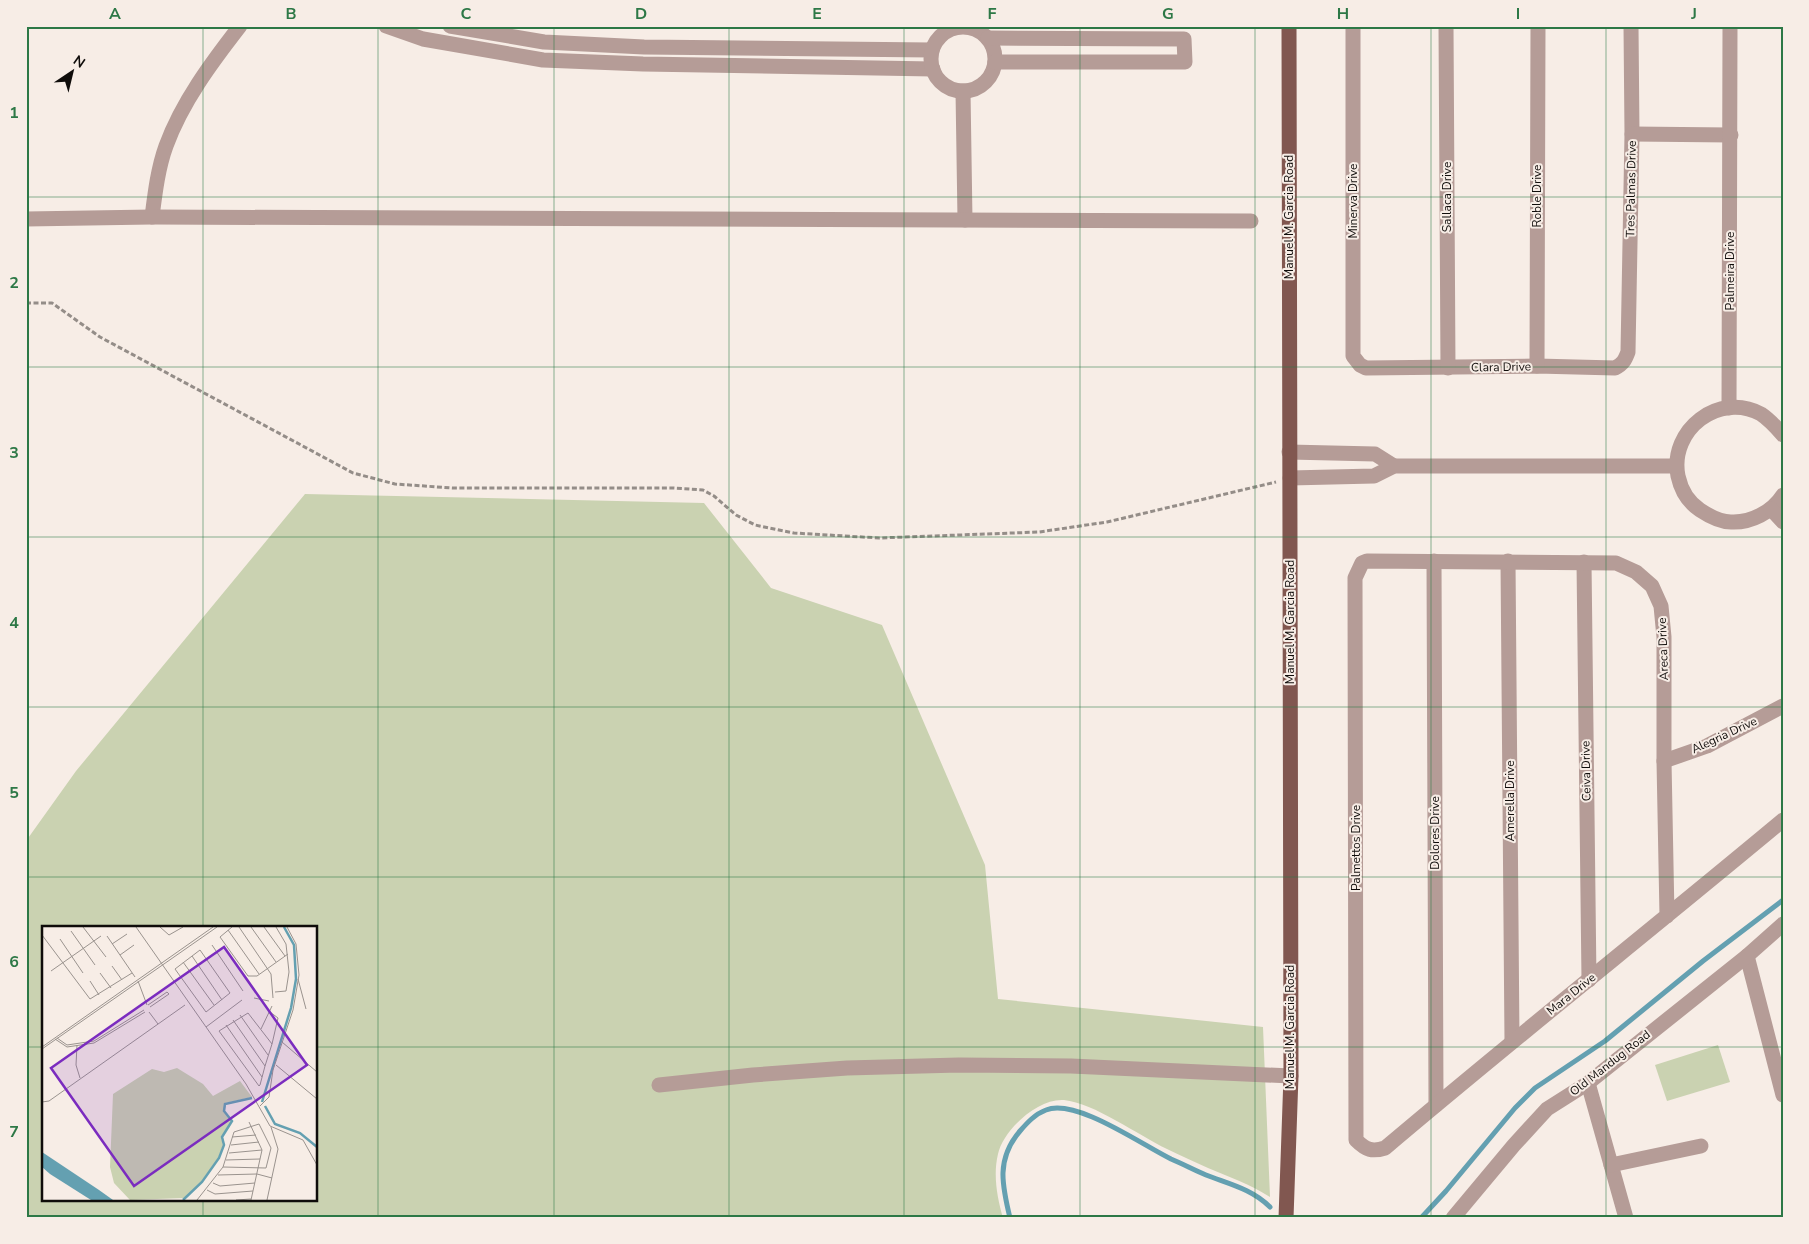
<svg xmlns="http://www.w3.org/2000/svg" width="1809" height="1244" viewBox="0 0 1809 1244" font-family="'Nunito Sans',sans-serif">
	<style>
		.green { fill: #cad2b1; fill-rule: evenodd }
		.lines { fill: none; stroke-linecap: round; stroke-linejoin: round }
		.stream { stroke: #64a0b1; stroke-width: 5 }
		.path { stroke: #948d88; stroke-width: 3; stroke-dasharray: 5 2.5; stroke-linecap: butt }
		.minor { stroke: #b59c97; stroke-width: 15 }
		.major { stroke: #815750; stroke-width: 15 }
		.grid { fill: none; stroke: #2d7846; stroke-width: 1; stroke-opacity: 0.55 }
		.labels { text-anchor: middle; stroke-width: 4; stroke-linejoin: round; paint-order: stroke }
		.street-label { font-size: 12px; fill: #0f0c0a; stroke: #f7ede6 }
		.inset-river { fill: none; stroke: #64a0b1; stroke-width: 2.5 }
		.inset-road { fill: none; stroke: #9a938e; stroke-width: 1 }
		.view { fill: #7b2cbf; fill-opacity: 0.15; stroke: #7b2cbf; stroke-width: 2.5 }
		.inset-edge { fill: none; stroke: #0f0c0a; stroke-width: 2.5 }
		.neatline { fill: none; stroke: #2d7846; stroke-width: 2 }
		.grid-label { font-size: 16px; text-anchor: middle; font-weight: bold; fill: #2d7846 }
	</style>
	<rect width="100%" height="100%" fill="#f7ede6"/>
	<g class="green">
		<path d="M305,494L704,503L771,588L882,625L985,865L998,999L1263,1027L1270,1197C1250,1184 1229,1177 1208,1168C1194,1162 1180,1155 1167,1149C1138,1135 1094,1103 1064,1100C1038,1098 1003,1130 998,1154C993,1175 997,1197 1003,1218H26V841L76,771ZM44,928H316V1200H44Z"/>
		<path d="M1718,1045L1730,1082L1667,1101L1655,1065Z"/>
	</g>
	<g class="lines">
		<g class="stream">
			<path d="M1010,1218C1002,1185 996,1159 1020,1131C1027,1123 1035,1114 1046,1110C1076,1098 1142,1145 1171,1159C1183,1164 1194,1170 1206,1175C1229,1184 1252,1189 1270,1207"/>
			<path d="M1421,1218L1446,1191L1515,1108L1535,1088L1605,1041L1703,961L1783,900"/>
		</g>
		<path class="path" d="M26,303H52L100,337L353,473L395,484L453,488H673L703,490L714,496L736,515L755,525L794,533L879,538L1039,532L1107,522L1276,482"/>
		<g class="minor">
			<path d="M386,26L423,39L543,60L643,64L933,69"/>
			<path d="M450,26L544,42L644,47L932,50"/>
			<path d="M1353,26V356L1360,365L1366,368L1537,366L1615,368C1623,364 1625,360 1628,352L1632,134L1631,26"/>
			<path d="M1446,26L1448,368"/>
			<circle cx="963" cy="59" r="32"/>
			<path d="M988,38L1184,39L1185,62H995"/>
			<path d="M963,91L965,220"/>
			<path d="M1632,134L1731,135"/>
			<path d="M152,217C155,193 158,168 166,146C182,102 212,62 240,26"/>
			<path d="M26,219L152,217L1251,221"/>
			<path d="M1537,366L1538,26"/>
			<path d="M1729,408L1730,26"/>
			<path d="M1783,435C1776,427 1770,420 1761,414C1719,391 1669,430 1678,476C1681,490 1688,502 1700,510C1709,516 1720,522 1731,522C1751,523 1772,512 1783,495"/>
			<path d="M1289,452L1375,454L1394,466"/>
			<path d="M1290,478L1374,476L1394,466H1676"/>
			<path d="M1771,509L1783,522"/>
			<path d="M1434,561L1436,1105"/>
			<path d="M1508,561L1512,1042"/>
			<path d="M1584,562L1589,980"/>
			<path d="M1664,761L1707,746L1783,706"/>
			<path d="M1667,916L1664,761V637L1661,606L1652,586L1636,572L1616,563L1367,561L1362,563L1355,578L1356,1140C1366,1150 1372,1152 1385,1148C1516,1037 1651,930 1783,820"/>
			<path d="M1747,956L1783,1095"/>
			<path d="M1588,1083L1626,1218"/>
			<path d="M659,1085L753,1075L847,1068L959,1065L1071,1066L1291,1076"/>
			<path d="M1611,1165L1701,1146"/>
			<path d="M1453,1218L1514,1145L1547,1109L1588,1083L1747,956L1783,924"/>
		</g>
		<path class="major" d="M1286,1218L1291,1076L1289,26"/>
	</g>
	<path class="grid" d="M203,26V928M378,26V1218M554,26V1218M729,26V1218M904,26V1218M1080,26V1218M1255,26V1218M1431,26V1218M1606,26V1218M26,197H1783M26,367H1783M26,537H1783M26,707H1783M26,877H1783M26,1047H44M316,1047H1783M203,1200V1218"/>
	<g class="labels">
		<g class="street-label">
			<text transform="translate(1631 189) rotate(-89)" y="4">Tres Palmas Drive</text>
			<text transform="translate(1537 196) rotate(-90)" y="4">Roble Drive</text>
			<text transform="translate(1447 197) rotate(-90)" y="4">Sallaca Drive</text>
			<text transform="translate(1353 201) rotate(-90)" y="4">Minerva Drive</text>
			<text transform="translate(1289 217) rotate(-90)" y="4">Manuel M. Garcia Road</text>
			<text transform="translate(1730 271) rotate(-90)" y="4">Palmeira Drive</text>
			<text transform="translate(1501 367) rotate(-1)" y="4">Clara Drive</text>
			<text transform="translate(1290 622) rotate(-90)" y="4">Manuel M. Garcia Road</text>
			<text transform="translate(1663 649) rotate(-92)" y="4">Areca Drive</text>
			<text transform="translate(1724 735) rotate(-25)" y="4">Alegria Drive</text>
			<text transform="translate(1586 771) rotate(-91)" y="4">Ceiva Drive</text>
			<text transform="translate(1510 801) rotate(-90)" y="4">Amerella Drive</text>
			<text transform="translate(1435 833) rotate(-90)" y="4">Dolores Drive</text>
			<text transform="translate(1356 848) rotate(-90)" y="4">Palmettos Drive</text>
			<text transform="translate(1571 994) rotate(-39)" y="4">Mara Drive</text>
			<text transform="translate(1290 1027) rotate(-90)" y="4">Manuel M. Garcia Road</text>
			<text transform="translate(1610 1063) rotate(-38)" y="4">Old Mandug Road</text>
		</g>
	</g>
	<g transform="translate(42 926)">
		<rect width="275" height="275" fill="#f7ede6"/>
		<path d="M135,142L161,158L171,170L198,155L210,171L183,177L182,185L189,195L179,211L181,219L176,232L159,256L142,272L88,274L72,257L68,241L71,168L110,143L122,146Z" fill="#cad2b1"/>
		<path d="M0,226L57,264L71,274H49L8,248L0,241Z" fill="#64a0b1"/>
		<path class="inset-river" d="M220,176L249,82L254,53L252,19L242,1M223,180L233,198L258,207L275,221M141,274L160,256L177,232L182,219L180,211L190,195L182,185L183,178L210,172"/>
		<path class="inset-road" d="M41,1L64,31M94,1L204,158L228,200L261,214L275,239M118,1L127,9L141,1M190,1L178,11L206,50H215L246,28M197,1L229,48L231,72M209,1L234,36M222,1L243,30M186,4L217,48M29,5L53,39M0,9L48,73L90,47M65,10L93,51M18,13L41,47M70,18L85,8M170,19L201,65M158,24L188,67L164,86L133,43ZM78,29L92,19M150,30L180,74M141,36L172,79M70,40L80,54M9,45L59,10M58,47L69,62M256,53L264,83M48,55L57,69M96,55L105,79M233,66L244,65L247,46L244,18L234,1M212,72L227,75M106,79L125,66L127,68L108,81M107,86L116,98M228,86L236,92L230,118L223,140L218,159L217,160L177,105L206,87L230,118M198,89L226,129M191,94L223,140M184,99L220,151M164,101L200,74M219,103L230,80M15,112L25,119L52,115L102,84M13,113L25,121L52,117L103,86M240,116L275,146M35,119L34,139L38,152M0,121L171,1M0,123L175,1M234,139L275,173M0,176L7,175L143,79M218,180L227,171L231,144L251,84L257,49L254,18L245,1M207,196L220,224L209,274M190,211L214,209M189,219L217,216M187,227L220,224M184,234L218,233M176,249L215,248L230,252M171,257L178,260L213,257M165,264L173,268L211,265M155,274L181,241L192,206L217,198L229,222L224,242L181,241M194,274L209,273M225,274L236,223L229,201"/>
		<path class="view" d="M182,21L265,139L92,260L9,142Z"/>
		<rect width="275" height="275" class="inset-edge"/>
	</g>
	<rect width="1809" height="1244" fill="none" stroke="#f7ede6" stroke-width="55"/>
	<g transform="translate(72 72) rotate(35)" stroke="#f7ede6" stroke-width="4" paint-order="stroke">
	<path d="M0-4L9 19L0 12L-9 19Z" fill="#0f0c0a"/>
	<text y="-8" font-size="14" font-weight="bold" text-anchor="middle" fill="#0f0c0a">N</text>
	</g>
	<rect x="28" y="28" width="1754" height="1188" class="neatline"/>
	<g class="grid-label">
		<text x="115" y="19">A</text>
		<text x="291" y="19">B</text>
		<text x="466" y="19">C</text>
		<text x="641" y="19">D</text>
		<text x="817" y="19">E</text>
		<text x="992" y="19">F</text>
		<text x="1168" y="19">G</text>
		<text x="1343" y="19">H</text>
		<text x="1518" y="19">I</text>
		<text x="1694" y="19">J</text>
		<text x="14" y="118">1</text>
		<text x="14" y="288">2</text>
		<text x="14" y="458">3</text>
		<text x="14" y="628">4</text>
		<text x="14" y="798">5</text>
		<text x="14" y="967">6</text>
		<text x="14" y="1137">7</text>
	</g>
</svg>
